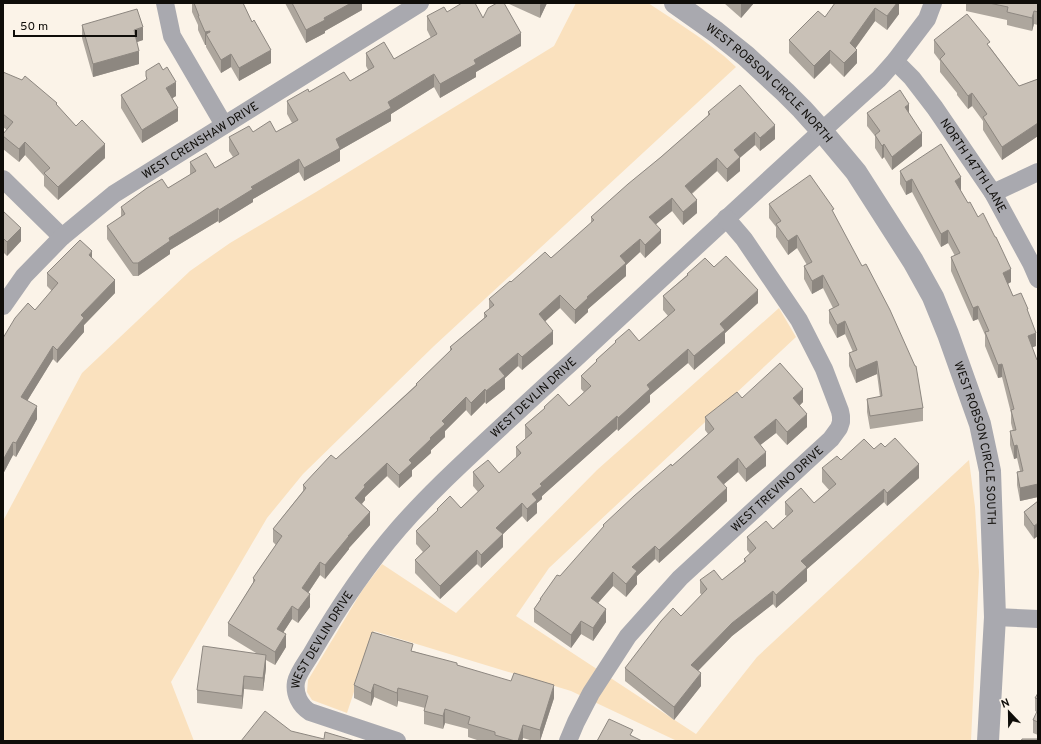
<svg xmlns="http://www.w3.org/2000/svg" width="1041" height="744" viewBox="0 0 1041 744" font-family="Overpass,sans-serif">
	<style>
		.green { fill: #fae1be }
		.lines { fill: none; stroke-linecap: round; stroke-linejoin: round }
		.minor { stroke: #a9a9af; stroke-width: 18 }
		.tertiary { stroke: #a9a9af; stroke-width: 22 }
		.wall { fill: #ada69d }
		.shaded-wall { fill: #8d8780 }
		.building { fill: #c9c1b7; stroke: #8d8780 }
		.labels { text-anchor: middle; stroke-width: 3; stroke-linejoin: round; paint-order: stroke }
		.street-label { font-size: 12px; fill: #0f0d09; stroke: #fbf3e8 }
	</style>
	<rect width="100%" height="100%" fill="#fbf3e8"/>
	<g class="green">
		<path d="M576,3H648L671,18L699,37L724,56L736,67L434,346L303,474L267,518L171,682L194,741H3V521L82,373L190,271L230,243L316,192L554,46Z"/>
		<path d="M779,308L796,337L549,568L516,616L696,734L757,657L969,460L975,507L979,572L971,741H677L571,691L374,631L347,713L312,700L307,692L308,680L363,589L382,564L456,613L597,470Z"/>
	</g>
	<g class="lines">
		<g class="minor">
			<path d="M165,3L172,36L224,125"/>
			<path id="s1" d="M895,61L912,78L935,108L993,193L1031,263L1038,279"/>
			<path d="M3,179L62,237"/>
			<path d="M993,193L1038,172"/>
			<path id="s2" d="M3,306L24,276L62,237L114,194L420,3"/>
			<path d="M995,617L1038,619"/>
			<path id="s3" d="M397,741L310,712C300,706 294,694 296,682C298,672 308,660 313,651C338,608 366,566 399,528C426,497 456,469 486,441C515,414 544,387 574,360C675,266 776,172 879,79L895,61L927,19L933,3"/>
			<path id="s4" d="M568,741L576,722L591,693L628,636L680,578L831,439L839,428L841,422V416L840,411L824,369L799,320L744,239L726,218"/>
		</g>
		<path class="tertiary" id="s5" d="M675,3L716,32L746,56L785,92L802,109L821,130L856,172L913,261L933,297L948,334L980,424L990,471L995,617L988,741"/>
	</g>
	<g class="wall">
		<path d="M192,3H243L271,63L239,81L231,67L221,73L206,47V45H205L198,30V25L192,12Z"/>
		<path d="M285,3H362V10L325,31V33L306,43Z"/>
		<path d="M507,3H547L540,18Z"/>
		<path d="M724,3H754L741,18Z"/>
		<path d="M899,3V14L887,30L875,21L855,48L857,63L844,77L830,63L814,79L789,53V40L825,17Z"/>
		<path d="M966,3H1038V25L1034,24L1032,31L1007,25V20L966,11Z"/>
		<path d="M447,12L483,18L521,46L476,72V77L440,98L434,87L391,114V121L340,150V161L304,181L299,172L253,199V202L219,223L218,221L170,250V254L138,276H133L107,239V226L121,217V207L168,188L190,175V162L215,168L233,157L229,151V137L253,132H276L292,123L287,114V101L309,92L350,81L368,70L366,66V53L394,59L431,38L427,30V16Z"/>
		<path d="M82,25L143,40L137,42L139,64L93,77L82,38Z"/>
		<path d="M934,40L990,47L1019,86L1038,79V136L1002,160L983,130V121L972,106L968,109L957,95V93L940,72V61L934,53Z"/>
		<path d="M146,71L176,96L172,98L178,121L142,143L121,108V95L146,80Z"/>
		<path d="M3,72L57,106L105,158L58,200L44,186V176L25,155L19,162L3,149V134L7,130L3,127Z"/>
		<path d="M708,112L775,139L760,151L755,145L740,157V171L727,182L717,171L692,194L697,213L683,225L672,211L656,224L661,243L645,258L640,252L626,265V276L588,309V312L575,324L560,308L545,321L553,344L522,370L518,366L505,378V389L486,404L485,402L471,416L466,410L445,431V437L431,450V453L412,470V476L399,488L387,476L365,497V500L362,504L370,525L349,548V549L325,579L320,575L308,593L310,607L298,623L292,619L283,633L286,647L275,665L266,660V668L263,691L244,689L242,709L197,703V690L256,653L228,636V623L253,583V578L276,545L273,542V529L303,491V485L336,459L416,385V384L450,351V347L484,318V313L489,309V299L511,282L551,258L591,223V217L661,157L708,116Z"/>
		<path d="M867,113L909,114L922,146L892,170L884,157L882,159L875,148V136L867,126Z"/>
		<path d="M900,171L961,190V191L1011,282L1008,284L1013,296L1028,312L1036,346L1032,347L1037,360H1038V497L1020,501L1017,485V472L1020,471L1017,458L1014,459L1010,445V431H1013L1011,423V413L1002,377L998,378L985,346V335L978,319L973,321L951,271V257L955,256L948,243L941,247L912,192L906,195L900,184Z"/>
		<path d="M769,204L834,214L923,408V421L870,429L867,412V399L880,397L877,374L856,383L849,366V353L853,352L845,334L837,338L829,323V310L833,308L823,288L812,294L804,279V266L807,265L797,248L788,255L776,237V227L769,218Z"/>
		<path d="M3,211L21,241L7,256L3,252Z"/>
		<path d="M92,258L115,293L84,325V332L57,363L53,359L27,401L37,419L16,457L13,455L3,474V338L35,310L52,291L47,286V273Z"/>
		<path d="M714,267L758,303L725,333V343L694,370L688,363L650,395V402L618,431L617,429L542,496V499L537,503V513L527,522L522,516L503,534V547L481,568L477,564L440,599L415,573V560L423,552L416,544V531L437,511V509L461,508L478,492L473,486V472L499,473L516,458V447L525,439V425L544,409V407L569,406L584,392L581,389V376L596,362V360L615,343V341H639L668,316L663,310V296L687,275V274Z"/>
		<path d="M742,398L803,402L799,406L807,427L787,445L776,433L760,445L766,466L746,482L738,472L724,484L727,501L659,563L655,559L637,576V584L626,597L613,586L598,603L606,622L593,641L581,634L571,648L534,622V609L540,600V599L603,528V525L672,466L708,434L705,430V417Z"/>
		<path d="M885,447L919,478L887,506L884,502L807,569V581L776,608L773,604L732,636L698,671L701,686L674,720L625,681V668L681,616L702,595L700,593V580H722L744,562V559L750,554L747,550V537L773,529L787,516L785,515V502L814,503L829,490L822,482V468L841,460L874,449Z"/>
		<path d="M1038,501L1034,539L1024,525V512Z"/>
		<path d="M413,651L457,665L554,698L540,741H533L523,738L522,741H480L468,737V729L445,723L443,729L424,724V711L425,708L398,701L397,707L374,697L371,706L354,698V685Z"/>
		<path d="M1038,693V735L1033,733V720L1037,712L1035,711V698Z"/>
	</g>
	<g class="shaded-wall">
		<path d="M351,3H362V10L325,31V33L306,43V30L324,18Z"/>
		<path d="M541,3H547L540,18V5Z"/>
		<path d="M742,3H754L741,18V4Z"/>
		<path d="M897,3H899V14L887,30V16Z"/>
		<path d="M875,8V21L850,56V43Z"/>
		<path d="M1034,11V24L1032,31V18Z"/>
		<path d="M143,27V40L134,43V30Z"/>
		<path d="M210,31V40L206,34V45H205V32Z"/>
		<path d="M521,33V46L476,72V77L440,98V84L474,60Z"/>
		<path d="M271,50V63L239,81V68Z"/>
		<path d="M830,50V63L814,79V66Z"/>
		<path d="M857,50V63L844,77V63Z"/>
		<path d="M139,51V64L93,77V64Z"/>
		<path d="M231,54V67L221,73V60Z"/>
		<path d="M434,74V87L391,114V121L340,150V161L304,181V168L336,139L388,102Z"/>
		<path d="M176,82V96L166,102V88Z"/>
		<path d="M972,93V106L968,109V96Z"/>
		<path d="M909,104V117L905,107Z"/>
		<path d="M178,108V121L142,143V130Z"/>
		<path d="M1038,123V136L1002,160V147Z"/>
		<path d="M775,125V139L760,151V138Z"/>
		<path d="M755,132V145L734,163V150Z"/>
		<path d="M922,133V146L892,170V157Z"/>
		<path d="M25,142V155L19,162V149Z"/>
		<path d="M105,144V158L58,200V187Z"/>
		<path d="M884,144V157L882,159V146Z"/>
		<path d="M740,157V171L727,182V169Z"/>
		<path d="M717,158V171L685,199V186Z"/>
		<path d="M299,159V172L253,199V202L219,223V210L251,187Z"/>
		<path d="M961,177V190L955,194V181Z"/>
		<path d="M912,179V192L906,195V182Z"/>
		<path d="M672,198V211L649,230V217Z"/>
		<path d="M697,200V213L683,225V212Z"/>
		<path d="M218,208V221L170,250V254L138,276V263L169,238Z"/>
		<path d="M21,228V241L7,256V242Z"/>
		<path d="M661,230V243L645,258V245Z"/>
		<path d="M948,230V243L941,247V234Z"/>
		<path d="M797,235V248L788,255V241Z"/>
		<path d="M640,239V252L626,265V276L588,309V312L575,324V310L587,297L620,256Z"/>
		<path d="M92,251V265L89,255Z"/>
		<path d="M1011,269V282L1003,286V273Z"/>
		<path d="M823,275V288L812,294V281Z"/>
		<path d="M115,280V293L84,325V332L57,363V350L81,315Z"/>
		<path d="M758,290V303L725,333V343L694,370V356L720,324Z"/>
		<path d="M560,295V308L539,327V314Z"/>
		<path d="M978,306V319L973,321V308Z"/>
		<path d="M845,321V334L837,338V325Z"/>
		<path d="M553,331V344L522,370V357Z"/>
		<path d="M1036,333V346L1028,349V336Z"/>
		<path d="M53,346V359L21,411V397Z"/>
		<path d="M688,349V363L650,395V402L618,431V418L647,385Z"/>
		<path d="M518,353V366L505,378V389L486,404V391L499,369Z"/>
		<path d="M877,361V374L856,383V370Z"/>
		<path d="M1002,364V377L998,378V365Z"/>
		<path d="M485,389V402L471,416V403Z"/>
		<path d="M803,389V402L793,412V398Z"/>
		<path d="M466,397V410L445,431V437L431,450V453L412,470V476L399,488V475L409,460L430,438L442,421Z"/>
		<path d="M37,406V419L16,457V443Z"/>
		<path d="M807,414V427L787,445V432Z"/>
		<path d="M617,416V429L542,496V499L537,503V513L527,522V509L532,494L540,484Z"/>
		<path d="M776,419V433L754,450V437Z"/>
		<path d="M13,442V455L3,474V460Z"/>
		<path d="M1017,445V458L1014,459V446Z"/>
		<path d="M766,452V466L746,482V469Z"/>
		<path d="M738,458V472L717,490V477Z"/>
		<path d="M387,463V476L365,497V500L355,511V498L364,485Z"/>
		<path d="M919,464V478L887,506V493Z"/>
		<path d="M1038,484V497L1020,501V488Z"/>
		<path d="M727,488V501L659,563V550Z"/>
		<path d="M884,489V502L807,569V581L776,608V595L801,561Z"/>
		<path d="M522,503V516L503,534V547L481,568V555L496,528Z"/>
		<path d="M370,512V525L349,548V549L325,579V565L348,536Z"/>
		<path d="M1038,523V536L1034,539V526Z"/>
		<path d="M655,546V559L637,576V584L626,597V584L632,567Z"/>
		<path d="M477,550V564L440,599V586Z"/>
		<path d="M320,562V575L302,602V588Z"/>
		<path d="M613,572V586L591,611V598Z"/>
		<path d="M773,591V604L732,636L691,678V665L732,623Z"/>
		<path d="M310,594V607L298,623V610Z"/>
		<path d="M292,606V619L277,642V629Z"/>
		<path d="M606,609V622L593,641V628Z"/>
		<path d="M581,621V634L571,648V635Z"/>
		<path d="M286,634V647L275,665V652Z"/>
		<path d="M266,655V668L263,691V678Z"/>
		<path d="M701,673V686L674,720V707Z"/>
		<path d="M244,676V689L242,709V696Z"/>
		<path d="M374,684V697L371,706V693Z"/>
		<path d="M554,685V698L540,741V730Z"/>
		<path d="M398,688V701L397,707V693Z"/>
		<path d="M445,709V723L443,729V716Z"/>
		<path d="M523,725V738L522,741H518Z"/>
	</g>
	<g class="building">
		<path d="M194,3H243L252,22L254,20L271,50L239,68L231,54L221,60L206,34L210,32V31L205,32L198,16H199Z"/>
		<path d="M292,3H351L324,18L325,20L306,30Z"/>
		<path d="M462,3H475L483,18L488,8L497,3H504L521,33L474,60L476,64L440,84L434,74L388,102L391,108L336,139L340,148L304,168L299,159L251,187L253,189L219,210L218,208L169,238L170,241L138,263H133L107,226L125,214L121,207L147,188L162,179L168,188L196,171L190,162L206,153L215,168L239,154L229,137L249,126L253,132L270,121L276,132L298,120L287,101L308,89L309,92L344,72L350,81L374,67L366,53L384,42L394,59L437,34L427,16L444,7L447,12Z"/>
		<path d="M835,3H897L887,16L875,8L850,43L857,50L844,63L830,50L814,66L789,40L818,11L825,17Z"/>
		<path d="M989,3H1038V12L1034,11L1032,18L1007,12L1008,7Z"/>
		<path d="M137,9L143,27L134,30L139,51L93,64L82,25Z"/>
		<path d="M967,14L990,42L987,44L1019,86L1038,79V123L1002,147L983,117L987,114L972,93L968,96L957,81L940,59L945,54L934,40Z"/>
		<path d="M159,63L163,70L167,67L176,82L166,88L178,108L142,130L121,95L147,79L146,76V71Z"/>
		<path d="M3,72L22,80L25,76L57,103L56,104L76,126L82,120L105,144L58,187L44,173L50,168L25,142L19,149L3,136V134L13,122L3,114Z"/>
		<path d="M740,85L775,125L760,138L755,132L734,150L740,157L727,169L717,158L685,186L697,200L683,212L672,198L649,217L661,230L645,245L640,239L620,256L626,263L587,297L588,298L575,310L560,295L539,314L553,331L522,357L518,353L499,369L505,376L486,391L485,389L471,403L466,397L442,421L445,424L430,438L431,439L409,460L412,463L399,475L387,463L364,485L365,487L355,498L370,512L348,536H349L325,565L320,562L302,588L310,594L298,610L292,606L277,629L286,634L275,652L228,623L255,580L253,578L282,536L273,529L306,488L303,485L331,455L336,459L417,385L416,384L452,349L450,347L487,316L484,313L494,305L489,299L510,281L511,282L545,252L551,258L594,220L591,217L628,184L661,157L710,114L708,112Z"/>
		<path d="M900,90L909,104L905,107L922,133L892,157L884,144L882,146L875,135L880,131L867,113Z"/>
		<path d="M941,144L961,177L955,181L968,203L970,202L978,217L983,213L995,237H996L1011,269L1003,273L1013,296L1021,293L1028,309H1027L1036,333L1028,336L1037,360H1038V484L1020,488L1017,472L1023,471L1017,445L1014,446L1010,431L1016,430L1011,410L1014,409L1002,364L998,365L985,332L989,331L978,306L973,308L951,257L960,253L948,230L941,234L912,179L906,182L900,171Z"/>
		<path d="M810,175L834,209L832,210L862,266L866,264L890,310L915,366H916L923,408L870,416L867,399L882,396L877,361L856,370L849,353L857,350L845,321L837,325L829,310L839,305L823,275L812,281L804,266L812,262L797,235L788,241L776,224L781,221L769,204Z"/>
		<path d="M3,211L21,228L7,242L3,238Z"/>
		<path d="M80,240L92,251L89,255L115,280L81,315L84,318L57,350L53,346L21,397L37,406L16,443L13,442L3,460V338L15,318L28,303L35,310L58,283L47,273Z"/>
		<path d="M726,256L758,290L720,324L725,330L694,356L688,349L647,385L650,389L618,418L617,416L540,484L542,486L532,494L537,500L527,509L522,503L496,528L503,534L481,555L477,550L440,586L415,560L430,546L416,531L438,510L437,509L450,496L461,508L484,486L473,472L488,460L499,473L521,453L516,447L532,433L525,425L545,408L544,407L558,394L569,406L591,386L581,376L597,361L596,360L616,342L615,341L629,329L639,341L675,310L663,296L688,275L687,274L705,258L714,267Z"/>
		<path d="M780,363L803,389L793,398L807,414L787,432L776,419L754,437L766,452L746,469L738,458L717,477L727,488L659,550L655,546L632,567L637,571L626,584L613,572L591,598L606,609L593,628L581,621L571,635L534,609L541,599H540L557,575L560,576L604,526L603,525L634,496L671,464L672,466L714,429L705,417L737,392L742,398Z"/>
		<path d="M895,438L919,464L887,493L884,489L801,561L807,567L776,595L773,591L732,623L691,665L701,673L674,707L625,668L661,621L673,608L681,616L707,589L700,580L714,570L722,580L746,561L744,559L756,548L747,537L766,521L773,529L793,511L785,502L801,488L814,503L836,484L822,468L837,456L841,460L864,439L874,449L881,443L885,447Z"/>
		<path d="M1038,501V523L1034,526L1024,512Z"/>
		<path d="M372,632L413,644L411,651L457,663V665L511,681L514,673L554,685L540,730L523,725L518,741H515L495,735V732L468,724L470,717L445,709L443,716L424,711L428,696L398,688L397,693L374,684L371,693L354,685Z"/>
		<path d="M203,646L266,655L263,678L244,676L242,696L197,690Z"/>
		<path d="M1038,693V699L1035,698Z"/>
		<path d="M1038,709V722L1033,720Z"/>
		<path d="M265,711L291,731L324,739L325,732L355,741H241Z"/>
		<path d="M609,719L633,730L630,735L642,741H597Z"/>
		<path d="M1022,739H1038V741H1021Z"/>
	</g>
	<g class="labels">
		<g class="street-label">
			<text dy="4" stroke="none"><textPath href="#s5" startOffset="124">WEST ROBSON CIRCLE NORTH</textPath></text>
			<text dy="4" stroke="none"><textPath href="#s2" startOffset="260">WEST CRENSHAW DRIVE</textPath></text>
			<text dy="4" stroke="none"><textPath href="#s1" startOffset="131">NORTH 147TH LANE</textPath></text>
			<text dy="4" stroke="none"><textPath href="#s3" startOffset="500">WEST DEVLIN DRIVE</textPath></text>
			<text dy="4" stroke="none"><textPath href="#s5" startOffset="549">WEST ROBSON CIRCLE SOUTH</textPath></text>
			<text dy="4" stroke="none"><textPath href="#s4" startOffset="331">WEST TREVINO DRIVE</textPath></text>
			<text dy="4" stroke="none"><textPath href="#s3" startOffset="176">WEST DEVLIN DRIVE</textPath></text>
		</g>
	</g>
	<rect width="1041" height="744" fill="none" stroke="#0f0d09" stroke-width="8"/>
	<g transform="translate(1009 712) rotate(338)" stroke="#fbf3e8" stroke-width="3" paint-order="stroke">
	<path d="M0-3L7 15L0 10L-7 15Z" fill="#0f0d09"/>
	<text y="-6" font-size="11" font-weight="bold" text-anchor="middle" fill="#0f0d09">N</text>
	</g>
	<path d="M14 30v6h122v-6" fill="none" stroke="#0f0d09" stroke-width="2"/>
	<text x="20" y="30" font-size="12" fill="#0f0d09" stroke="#fbf3e8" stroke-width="3" paint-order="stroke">50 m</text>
</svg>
